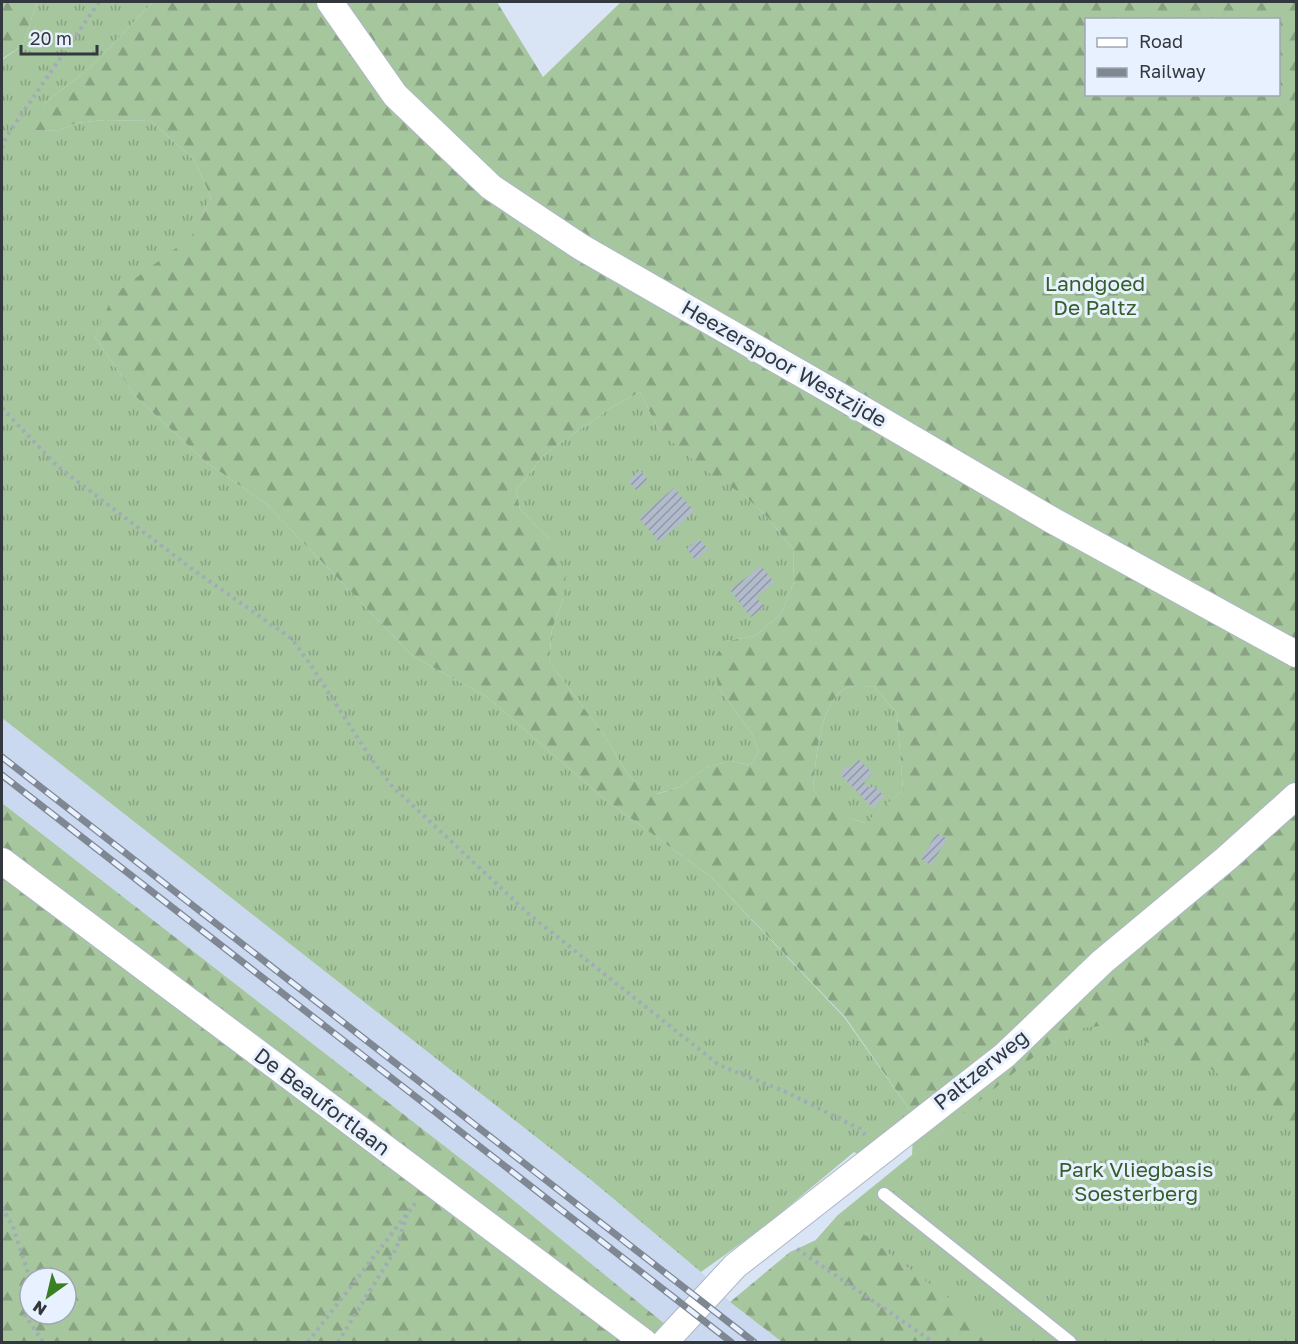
<svg xmlns="http://www.w3.org/2000/svg" width="1298" height="1344" viewBox="0 0 1298 1344" font-family="'Golos Text',sans-serif">
	<style>
		.built { fill: #cbd9f0 }
		.grass { fill: url(#grass-tufts) }
		.forest { fill: url(#forest-firs); fill-rule: evenodd }
		.building { fill: url(#building-hatch) }
		.lines { fill: none; stroke-linecap: round; stroke-linejoin: round }
		.service-casing { stroke: #acb6c7; stroke-width: 15 }
		.minor-casing { stroke: #acb6c7; stroke-width: 28 }
		.path { stroke: #a2abb8; stroke-width: 4; stroke-dasharray: 3 4.5; stroke-linecap: butt }
		.service { stroke: #fff; stroke-width: 12 }
		.minor { stroke: #fff; stroke-width: 26 }
		.rail-casing { stroke: #7f8792; stroke-width: 7 }
		.rail { stroke: #e8f1ff; stroke-width: 4.5; stroke-dasharray: 14; stroke-linecap: butt }
		.labels { text-anchor: middle; stroke-width: 6; stroke-linejoin: round; paint-order: stroke }
		.park-label { font-size: 21px; fill: #355f29; stroke: #e8f1ff }
		.street-label { font-size: 21px; fill: #33373e; stroke: #e8f1ff }
	</style>
	<defs>
		<pattern id="grass-tufts" width="24" height="20" patternUnits="userSpaceOnUse" patternTransform="scale(1.5)"><rect width="24" height="20" fill="#a6c69e"/><path d="M3 7l-1-3M5 7V3M7 7l1-3M15 17l-1-3M17 17v-4M19 17l1-3" fill="none" stroke="#88a282"/></pattern>
		<pattern id="forest-firs" width="22" height="20" patternUnits="userSpaceOnUse" patternTransform="scale(1.5)"><rect width="22" height="20" fill="#a6c69e"/><path d="M5 1l3.5 6h-7zM16 11l3.5 6h-7z" fill="#88a282"/></pattern>
		<pattern id="building-hatch" width="6" height="6" patternUnits="userSpaceOnUse" patternTransform="scale(1.5)"><rect width="6" height="6" fill="#b1bbcc"/><path d="M-1 1l2-2M0 6l6-6M5 7l2-2" fill="none" stroke="#9199a7"/></pattern>
	</defs>
	<rect width="100%" height="100%" fill="#d9e4f5"/>
	<path class="built" d="M2,718L591,1180L701,1272L730,1302L782,1342H687L496,1186L2,803Z"/>
	<g class="grass">
		<path d="M37,2H153L91,67L46,102L35,130L58,131L76,123L105,120L151,121L195,161L211,198L191,238L114,295L95,337L136,397L206,462L265,503L414,657L486,696L603,798L711,877L844,1017L914,1116L858,1154L854,1152L765,1226L701,1272L591,1180L2,718V60L23,45Z"/>
		<path d="M640,392L659,431L744,495L769,519L793,549L794,582L781,614L755,636L726,641L718,687L752,734L759,752L750,765L730,761L707,767L680,787L656,794L630,778L604,735L549,661L552,629L563,599L549,539L520,509L516,490L545,454L612,407Z"/>
		<path d="M873,686L897,713L903,790L866,823L830,812L813,789C816,762 819,697 849,687C856,685 866,687 873,686Z"/>
		<path d="M1296,926V1342H945L816,1240L838,1215L1067,1029Z"/>
	</g>
	<g class="forest">
		<path d="M2,2H37L23,45L2,59Z"/>
		<path d="M153,2H497L543,77L621,2H1296V1124L1275,1115L1213,1070L1107,1025L1067,1030L912,1155L914,1116L845,1017L711,877L603,798L486,696L414,657L265,503L206,462L136,397L95,337L113,295L191,237L211,198L195,161L151,121L105,120L76,123L58,131L34,130L46,102L91,67ZM1086,20H1278V94H1086ZM640,392L659,431L706,471L744,495L769,519L793,549L794,582L781,614L755,636L726,641L714,658L718,687L752,734L759,752L750,765L730,761L707,767L680,787L657,794L630,778L604,735L549,661L552,629L563,599L566,574L549,539L520,509L516,490L545,454L612,407ZM873,686L897,713L903,790L865,823L830,811L813,789C816,762 819,697 849,687C856,685 866,687 873,686Z"/>
		<path d="M2,803L496,1186L687,1342H2ZM30,1278H66V1314H30Z"/>
		<path d="M838,1215L1007,1342H782L730,1302L790,1252L816,1240Z"/>
	</g>
	<g class="building">
		<path d="M640,470L648,480L636,490L628,481Z"/>
		<path d="M674,488L694,511L659,542L639,518Z"/>
		<path d="M699,539L708,549L695,560L687,549Z"/>
		<path d="M761,566L774,582L756,597L764,607L751,617L730,590Z"/>
		<path d="M858,759L873,773L864,782L870,788L874,786L884,796L873,808L840,774L847,765L850,768Z"/>
		<path d="M937,833L947,839L931,865L921,859Z"/>
	</g>
	<g class="lines">
		<defs>
			<path id="service" d="M884,1194L1070,1342"/>
			<g id="minor">
				<path d="M330,2L395,95L491,187L581,247L840,396L1050,519L1296,654"/>
				<path d="M2,861L644,1342"/>
				<path d="M665,1342L735,1266L1005,1055L1102,962L1227,858L1296,796"/>
			</g>
		</defs>
		<use href="#service" class="service-casing"/>
		<use href="#minor" class="minor-casing"/>
		<g class="path">
			<path d="M2,148L6,137L99,2"/>
			<path d="M2,408L56,465L188,566L292,639L312,667L372,760L393,787L531,916L719,1065L786,1092L860,1129L865,1135"/>
			<path d="M2,1207L13,1227L29,1276L25,1315L43,1342"/>
			<path d="M797,1249L933,1342"/>
			<path d="M308,1342L417,1201"/>
			<path d="M338,1342L396,1249L407,1215"/>
		</g>
		<use href="#service" class="service"/>
		<use href="#minor" class="minor"/>
		<defs>
			<g id="rail">
				<path d="M2,757L754,1342"/>
				<path d="M2,775L731,1342"/>
			</g>
		</defs>
		<use href="#rail" class="rail-casing"/>
		<use href="#rail" class="rail"/>
	</g>
	<g class="labels">
		<g class="park-label">
			<text x="1095" y="291">Landgoed<tspan x="1095" dy="24">De Paltz</tspan></text>
			<text x="1136" y="1177">Park Vliegbasis<tspan x="1136" dy="24">Soesterberg</tspan></text>
		</g>
		<g class="street-label">
			<text transform="translate(784 364) rotate(30)" y="7">Heezerspoor Westzijde</text>
			<text transform="translate(981 1070) rotate(-39)" y="7">Paltzerweg</text>
			<text transform="translate(322 1102) rotate(37)" y="7">De Beaufortlaan</text>
		</g>
	</g>
	<rect width="1298" height="1344" fill="none" stroke="#33373e" stroke-width="6"/>
	<rect x="1085" y="18" width="195" height="78" fill="#e8f1ff" stroke="#a0a7b2" stroke-width="1.5"/>
	<rect x="1097" y="38" width="30" height="9" fill="#ffffff" stroke="#a0a7b2" stroke-width="1.5"/>
	<text x="1139" y="48" font-size="18" fill="#33373e">Road</text>
	<rect x="1097" y="68" width="30" height="9" fill="#7f8792" stroke="#a0a7b2" stroke-width="1.5"/>
	<text x="1139" y="78" font-size="18" fill="#33373e">Railway</text>
	<g transform="translate(48 1296) rotate(214)"><circle r="28" fill="#e8f1ff" stroke="#a0a7b2" stroke-width="1.5"/>
	<path d="M0-4.5L10 22L0 15L-10 22Z" fill="#397f23"/>
	<text y="-9" font-size="16" font-weight="bold" text-anchor="middle" fill="#33373e">N</text>
	</g>
	<path d="M21 45v9h76v-9" fill="none" stroke="#33373e" stroke-width="3"/>
	<text x="30" y="45" font-size="18" fill="#33373e" stroke="#e8f1ff" stroke-width="4.5" paint-order="stroke">20 m</text>
</svg>
